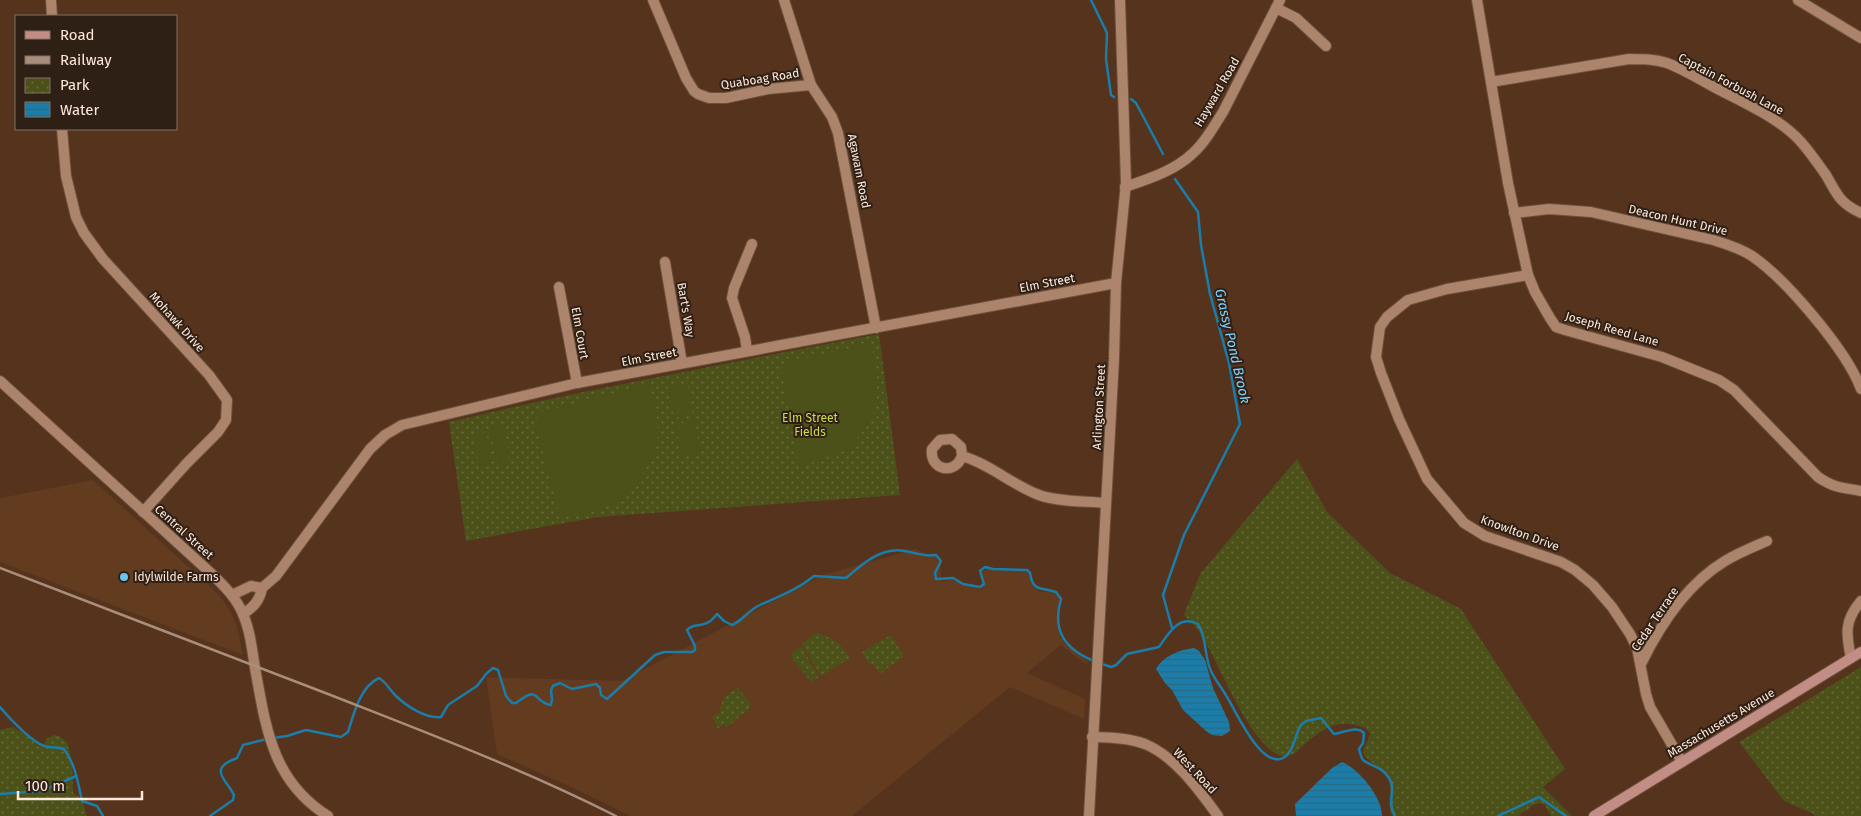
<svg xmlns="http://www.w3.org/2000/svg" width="1861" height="816" viewBox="0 0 1861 816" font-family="'Fira Sans',sans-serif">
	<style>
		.built { fill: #633b1f }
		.park { fill: url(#park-dots) }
		.garden { fill: #4c5119 }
		.water { fill: url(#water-rules) }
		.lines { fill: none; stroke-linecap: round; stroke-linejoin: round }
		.stream { stroke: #1b7da9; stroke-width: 2.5 }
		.minor-casing { stroke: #6c503b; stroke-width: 12 }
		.tertiary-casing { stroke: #6c503b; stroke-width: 12 }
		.secondary-casing { stroke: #6c503b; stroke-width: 12 }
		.minor { stroke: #ab846b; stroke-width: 10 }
		.tertiary { stroke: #ab846b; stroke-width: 10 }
		.secondary { stroke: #c18d85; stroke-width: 10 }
		.rail { stroke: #aa8e7c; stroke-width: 2.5 }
		.poi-dot { fill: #6bc3f2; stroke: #2f2016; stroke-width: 2 }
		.labels { text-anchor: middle; stroke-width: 4; stroke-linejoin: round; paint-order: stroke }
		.street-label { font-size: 12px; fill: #fee8da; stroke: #2f2016 }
		.park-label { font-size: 12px; fill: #cfdc4a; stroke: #2f2016 }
		.poi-label { font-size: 12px; fill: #fee8da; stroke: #2f2016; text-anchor: start }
		.water-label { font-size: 14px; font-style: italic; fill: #80cffa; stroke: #2f2016 }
	</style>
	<defs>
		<pattern id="park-dots" width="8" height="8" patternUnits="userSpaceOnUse" patternTransform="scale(1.25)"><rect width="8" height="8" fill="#4c5119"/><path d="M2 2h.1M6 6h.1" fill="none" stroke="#676a3a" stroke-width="1.8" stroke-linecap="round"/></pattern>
		<pattern id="water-rules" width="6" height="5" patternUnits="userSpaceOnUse" patternTransform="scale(1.25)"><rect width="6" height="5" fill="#1b7da9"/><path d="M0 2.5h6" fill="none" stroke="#2f677f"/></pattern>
	</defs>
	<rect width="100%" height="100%" fill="#55331d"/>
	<g class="built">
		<path d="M93,480L219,595L231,612L237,626L243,655L0,562V498Z"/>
		<path d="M915,549L938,558L940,562L941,581L952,580L982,590V572L987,569H1022L1028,574L1033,587L1041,592H1058L1059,594L1060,637L1066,645L1087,661V665L1061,645L1027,673L1085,699L1084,719L1010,687L852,816H631L571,787L497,754L486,677L622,681L823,575Z"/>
	</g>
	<g class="park">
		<path d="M879,334L900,495L598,517L466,541L449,422C591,388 735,362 879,334Z"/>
		<path d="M1297,459L1327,512L1390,573L1461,609L1565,769L1543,787L1572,816H1551L1544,804L1540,803L1531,806L1528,810L1522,812L1519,816H1393C1385,805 1393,794 1389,781C1386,771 1371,763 1364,755L1363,751L1370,734L1366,728C1339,718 1326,726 1305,744C1299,750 1294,755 1286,757C1251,753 1219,661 1200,633C1196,626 1190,621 1184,615L1200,574Z"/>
		<path d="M816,633C833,637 841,644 850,658L821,676L802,644Z"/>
		<path d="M891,635L904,656L880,674L873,664L870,665L862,652Z"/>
		<path d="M801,646L819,677L811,682L790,656Z"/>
		<path d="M1861,667V816H1814V814L1784,801L1739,742Z"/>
		<path d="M738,688L751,703L750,708L727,727L724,724L718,729L712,716L720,713C720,700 727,694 738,688Z"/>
		<path d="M13,727L44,747L46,739L54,735L59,736L67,742L72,762L73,793L82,799L87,816H0V730Z"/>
	</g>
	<g class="garden">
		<path d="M871,344L877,371V405L868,425L848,449L799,467L781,369L785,362Z"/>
		<path d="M687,383L693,414L674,418L668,387Z"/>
		<path d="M649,384C653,400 658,416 658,433C658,458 631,496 608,506C594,513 575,515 560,518L535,421L540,412Z"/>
		<path d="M694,421L700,452L681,456L675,424Z"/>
		<path d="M499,424L500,428L503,427L510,456L508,457L509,462L501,464L500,459L497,460L490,431L493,430L492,426Z"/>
		<path d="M482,428L483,433L486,432L493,461L490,462L491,466L483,468L482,463L479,464L472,435L475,434L474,430Z"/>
	</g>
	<g class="water">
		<path d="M1194,648L1199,651L1205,660L1213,688L1229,722L1230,731L1222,736L1212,735L1206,731L1183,710L1172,690L1165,683L1156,669C1163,656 1179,650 1194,648Z"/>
		<path d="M1342,762C1359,769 1382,797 1382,816H1296L1295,804L1332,768Z"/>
	</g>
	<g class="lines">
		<g class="stream">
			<path d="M1091,0L1107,33L1106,59L1111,95L1114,97"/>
			<path d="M1131,99L1136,103L1163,154"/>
			<path d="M1172,628L1163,595L1184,535L1240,424L1229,363L1210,294L1201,245L1198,212L1175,179"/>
			<path d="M1099,663L1111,667L1116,665L1127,654L1159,647C1169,633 1179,614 1198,624C1207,637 1204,657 1211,671C1215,680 1222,688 1227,697C1236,711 1261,769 1283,758C1294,752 1295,734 1301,725L1306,721L1321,718L1334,734C1344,733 1356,725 1364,733L1363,743L1359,749C1360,752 1361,758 1363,760C1370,766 1382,766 1389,778C1397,790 1386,801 1395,816"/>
			<path d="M0,707C9,718 34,745 48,747C54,748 59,747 64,749C75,763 78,783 82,801L97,806L103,816"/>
			<path d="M273,738L287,736L306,730L341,737L348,732C354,713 360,687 379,678C386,682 390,690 395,695C406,706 426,719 441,717L448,705L477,686L486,674L493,668L498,670L506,696L512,703H516C541,684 531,701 551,705L552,699L551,690L553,686L560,683L572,689L596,684L600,688L601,695L607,699L655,655L664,652H692L695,650V646L687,630C693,623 699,627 707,623C712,621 714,617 717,614L724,621L732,625C742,621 748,611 758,606C777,597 797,590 814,576L846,578C862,564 882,546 905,551C918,553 923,557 936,555L941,561L935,573L936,579L953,578L963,584L980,587L984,584L980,571L985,567L993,569L1027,570L1030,573C1033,592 1040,587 1056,592L1061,599C1052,630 1064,649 1094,661"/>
			<path d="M0,794L42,791L76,776"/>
			<path d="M210,816L233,800L234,795C226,779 207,769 237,758L243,745L267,739"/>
			<path d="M1498,816L1539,797L1566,816"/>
		</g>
		<defs>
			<g id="minor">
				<path d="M51,0L52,16"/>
				<path d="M653,0L686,78L694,91L698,94L709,98H726L768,89L811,85"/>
				<path d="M784,0L811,85L832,117L838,133L876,328"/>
				<path d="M1477,0L1508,183L1528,275L1535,292L1550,318L1556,327L1565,330L1662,357L1719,380L1734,390L1818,477C1836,489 1842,487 1861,491"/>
				<path d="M1798,0L1861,38"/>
				<path d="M1276,8L1296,18L1326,46"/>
				<path d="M1491,82L1629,59C1643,59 1654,59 1667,63C1683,69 1699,79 1714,87C1742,102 1780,118 1801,142C1810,152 1818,164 1826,175C1837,194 1839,203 1861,213"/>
				<path d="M62,129L66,176L76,217L84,233L103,259L209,375L227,400L226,420L218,432L187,463L143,512"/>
				<path d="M1514,213L1549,209L1591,212L1713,240C1726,244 1740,248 1752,256C1786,279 1847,351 1861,389"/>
				<path d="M665,262L682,363"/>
				<path d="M1528,275L1447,289L1408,300L1387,317L1380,327L1376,357L1381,373L1399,419L1427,479L1464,523L1485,536L1561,562L1575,570L1593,585L1612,607L1630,634L1637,648L1646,694L1650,707L1682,762"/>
				<path d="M559,287L577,383"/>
				<path d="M747,351L745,337L732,298L734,288L752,244"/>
				<path d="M962,456C955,476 929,470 932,449L940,440L952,439L961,447L962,456C990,464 1012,485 1039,495C1059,502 1084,501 1105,503"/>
				<path d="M232,595L251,586L262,588L276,576L370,449L385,435L402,425L577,383L1116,283"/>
				<path d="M243,614C254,607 260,600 262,588"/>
				<path d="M1851,658C1846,634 1844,621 1861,601"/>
				<path d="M1641,664C1660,625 1687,584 1725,561C1738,553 1753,547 1767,541"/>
				<path d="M1092,737C1110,737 1128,738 1145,744C1176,757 1199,790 1218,816"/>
			</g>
			<g id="tertiary">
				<path d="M1125,187C1148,179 1174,171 1192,154C1205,143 1214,126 1223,112L1280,0"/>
				<path d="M0,381L214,576C225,587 236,598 242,612C250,629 252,649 255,668C266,728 272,781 328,816"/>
				<path d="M1089,816L1114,359L1116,283L1126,183L1120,0"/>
			</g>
			<path id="secondary" d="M1594,816L1861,652"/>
		</defs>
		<use href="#minor" class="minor-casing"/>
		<use href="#tertiary" class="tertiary-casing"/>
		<use href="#secondary" class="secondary-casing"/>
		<use href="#minor" class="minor"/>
		<use href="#tertiary" class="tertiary"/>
		<use href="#secondary" class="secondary"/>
		<path class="rail" d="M0,568C109,610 219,652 328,694C425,732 523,769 616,816"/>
	</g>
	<circle class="poi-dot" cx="124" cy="577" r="5"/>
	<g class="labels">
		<g class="street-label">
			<text transform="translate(760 79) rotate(-9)" y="4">Quaboag Road</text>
			<text transform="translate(1731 84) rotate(28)" y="4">Captain Forbush Lane</text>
			<text transform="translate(1217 92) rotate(-60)" y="4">Hayward Road</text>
			<text transform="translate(859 171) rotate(79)" y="4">Agawam Road</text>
			<text transform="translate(1678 220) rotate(13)" y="4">Deacon Hunt Drive</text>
			<text transform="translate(1047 283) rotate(-11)" y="4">Elm Street</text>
			<text transform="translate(686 310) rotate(80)" y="4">Bart's Way</text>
			<text transform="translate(177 322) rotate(48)" y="4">Mohawk Drive</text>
			<text transform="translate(1612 329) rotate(16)" y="4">Joseph Reed Lane</text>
			<text transform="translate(580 333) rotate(80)" y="4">Elm Court</text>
			<text transform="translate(649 357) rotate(-11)" y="4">Elm Street</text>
			<text transform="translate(1099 407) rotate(-87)" y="4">Arlington Street</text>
			<text transform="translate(184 532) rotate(42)" y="4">Central Street</text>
			<text transform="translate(1520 533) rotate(20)" y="4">Knowlton Drive</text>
			<text transform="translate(1655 619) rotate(-56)" y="4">Cedar Terrace</text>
			<text transform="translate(1721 723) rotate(-31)" y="4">Massachusetts Avenue</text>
			<text transform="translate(1195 771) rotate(47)" y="4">West Road</text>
		</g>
		<g class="park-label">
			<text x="810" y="422">Elm Street<tspan x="810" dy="14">Fields</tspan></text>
		</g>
		<g class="poi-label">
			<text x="134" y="581">Idylwilde Farms</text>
		</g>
		<g class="water-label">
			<text transform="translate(1233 346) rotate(77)" y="5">Grassy Pond Brook</text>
		</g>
	</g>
	<rect x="15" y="15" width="162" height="115" fill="#2f2016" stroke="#827064"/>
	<rect x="25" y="31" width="25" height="8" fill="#c18d85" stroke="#827064"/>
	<text x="60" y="40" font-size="15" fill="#fee8da">Road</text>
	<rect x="25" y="56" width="25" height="8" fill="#aa8e7c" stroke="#827064"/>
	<text x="60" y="65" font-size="15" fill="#fee8da">Railway</text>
	<rect x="25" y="78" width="25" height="15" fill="url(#park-dots)" stroke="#827064"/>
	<text x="60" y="90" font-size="15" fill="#fee8da">Park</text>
	<rect x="25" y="102" width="25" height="15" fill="url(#water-rules)" stroke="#827064"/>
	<text x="60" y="115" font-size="15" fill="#fee8da">Water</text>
	<path d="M18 791v8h124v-8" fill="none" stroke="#fee8da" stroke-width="2.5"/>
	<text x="25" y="791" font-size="15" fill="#fee8da" stroke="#2f2016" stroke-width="4" paint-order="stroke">100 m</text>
</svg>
